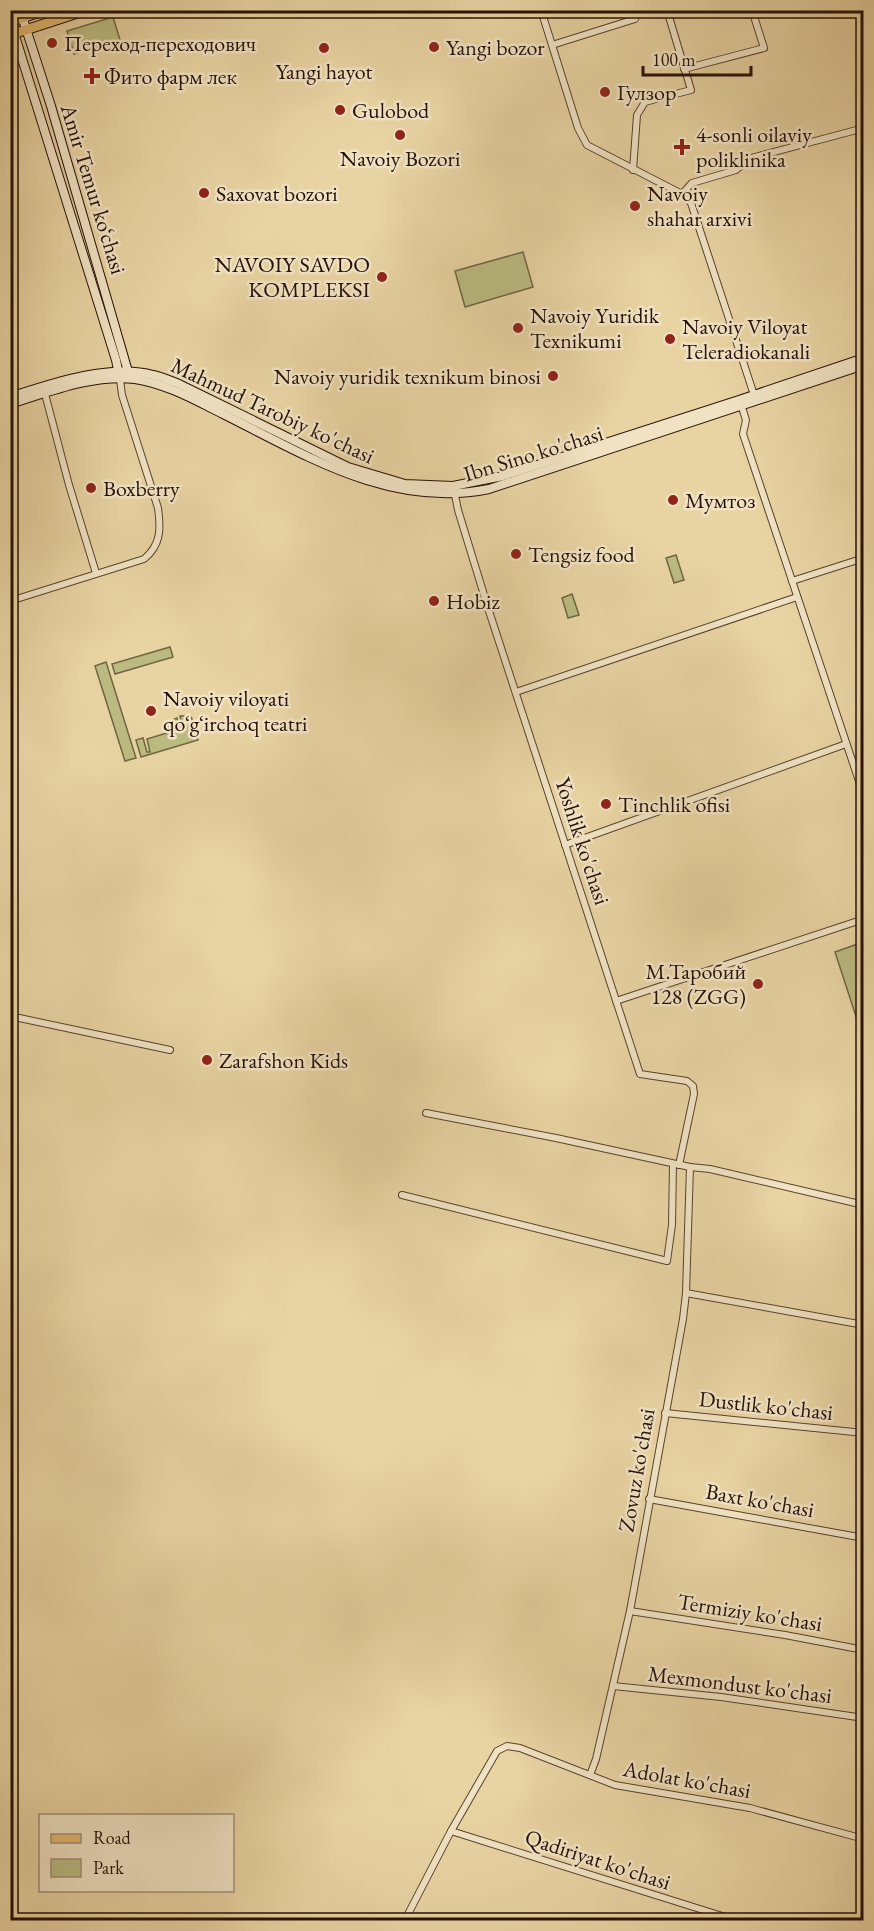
<svg xmlns="http://www.w3.org/2000/svg" width="874" height="1931" viewBox="0 0 874 1931" font-family="'EB Garamond',serif">
	<style>
		.green { fill: #bbbb81; stroke: #716644; stroke-width: 1.5 }
		.lines { fill: none; stroke-linecap: round; stroke-linejoin: round }
		.minor-casing { stroke: #57422e; stroke-width: 8 }
		.secondary-casing { stroke: #271107; stroke-width: 10 }
		.primary-casing { stroke: #271107; stroke-width: 11 }
		.minor { stroke: #f0e2c3; stroke-width: 6 }
		.secondary { stroke: #f0e2c3; stroke-width: 8 }
		.primary { stroke: #e4ba71; stroke-width: 9 }
		.poi-dot { fill: #8f2418; stroke: #f0e2c3; stroke-width: 2 }
		.labels { text-anchor: middle; stroke-width: 5; stroke-linejoin: round; paint-order: stroke }
		.poi-label { font-size: 22px; fill: #271107; stroke: #f0e2c3; text-anchor: start }
		.street-label { font-size: 22px; fill: #271107; stroke: #f0e2c3 }
	</style>
	<rect width="100%" height="100%" fill="#e8d3a2"/>
	<filter id="stains"><feTurbulence type="fractalNoise" baseFrequency=".00333" numOctaves="4"/><feColorMatrix values="0 0 0 0 .2 0 0 0 0 .09 0 0 0 0 .02 0 0 0 .5 -.17"/></filter>
	<radialGradient id="worn" r=".72"><stop offset=".6" stop-color="#630" stop-opacity="0"/><stop offset="1" stop-color="#630" stop-opacity=".3"/></radialGradient>
	<g class="green">
		<path d="M113,17L120,40L74,54L67,31Z"/>
		<path d="M523,252L533,287L465,307L455,271Z"/>
		<path d="M676,555L684,580L674,583L666,558Z"/>
		<path d="M572,594L579,615L568,618L562,598Z"/>
		<path d="M170,647L173,657L115,674L112,664Z"/>
		<path d="M106,662L136,758L125,761L95,666Z"/>
		<path d="M180,716H191L198,740L141,757L136,740L143,738L147,752H150L147,739L170,732L169,727L173,725L172,720L177,718L179,728L182,727Z"/>
		<path d="M863,942H864L863,1038L835,952Z"/>
	</g>
	<g class="lines">
		<defs>
			<g id="minor">
				<path d="M541,10L578,128L587,145L682,194L691,203L755,398"/>
				<path d="M552,45L635,19L637,10"/>
				<path d="M684,69L764,48L752,10"/>
				<path d="M633,170L637,115L645,102L691,90L667,10"/>
				<path d="M682,194L692,183L736,170L751,158L864,128"/>
				<path d="M44,390L69,485L96,573"/>
				<path d="M741,404L746,420L743,434L864,796"/>
				<path d="M454,490L458,510L488,608L640,1074L687,1081L693,1086L694,1094L679,1165"/>
				<path d="M792,581L864,558"/>
				<path d="M10,601L144,559C161,545 161,529 158,508L122,395L120,379"/>
				<path d="M516,692L797,597"/>
				<path d="M565,845L846,744"/>
				<path d="M616,1001L864,919"/>
				<path d="M10,1016L170,1050"/>
				<path d="M426,1113L556,1138L690,1167L710,1169L864,1205"/>
				<path d="M402,1195L667,1261L672,1225L673,1164"/>
				<path d="M686,1293L864,1325"/>
				<path d="M665,1413L864,1433"/>
				<path d="M649,1499L864,1538"/>
				<path d="M630,1611L785,1635L864,1650"/>
				<path d="M613,1686L721,1697L864,1718"/>
				<path d="M590,1775L596,1759L630,1611L683,1319L686,1293L690,1167"/>
				<path d="M451,1831L735,1920"/>
				<path d="M405,1920L451,1831L497,1751L507,1746L520,1748L615,1785L750,1808L864,1839"/>
			</g>
			<g id="secondary">
				<path d="M20,10L51,106L129,375"/>
				<path d="M10,20L116,360L119,375"/>
				<path d="M10,397C50,384 111,363 153,375C162,377 171,381 179,384L348,467L405,484L453,486L503,476L739,400L864,358"/>
				<path d="M10,404C49,392 93,374 135,379C167,384 195,400 223,414C307,456 392,509 489,489L864,365"/>
			</g>
			<g id="primary">
				<path d="M10,22L46,10"/>
				<path d="M10,35L87,10"/>
			</g>
		</defs>
		<use href="#minor" class="minor-casing"/>
		<use href="#secondary" class="secondary-casing"/>
		<use href="#primary" class="primary-casing"/>
		<use href="#minor" class="minor"/>
		<use href="#secondary" class="secondary"/>
		<use href="#primary" class="primary"/>
	</g>
	<g class="poi-dot">
		<circle cx="52" cy="43" r="6"/>
		<circle cx="434" cy="47" r="6"/>
		<circle cx="324" cy="48" r="6"/>
		<path d="M89 67h6v6h6v6h-6v6h-6v-6h-6v-6h6z"/>
		<circle cx="605" cy="92" r="6"/>
		<circle cx="340" cy="110" r="6"/>
		<circle cx="400" cy="135" r="6"/>
		<path d="M679 138h6v6h6v6h-6v6h-6v-6h-6v-6h6z"/>
		<circle cx="204" cy="193" r="6"/>
		<circle cx="635" cy="206" r="6"/>
		<circle cx="382" cy="277" r="6"/>
		<circle cx="518" cy="328" r="6"/>
		<circle cx="670" cy="339" r="6"/>
		<circle cx="553" cy="376" r="6"/>
		<circle cx="91" cy="488" r="6"/>
		<circle cx="673" cy="500" r="6"/>
		<circle cx="516" cy="554" r="6"/>
		<circle cx="434" cy="601" r="6"/>
		<circle cx="151" cy="711" r="6"/>
		<circle cx="606" cy="804" r="6"/>
		<circle cx="758" cy="984" r="6"/>
		<circle cx="207" cy="1060" r="6"/>
	</g>
	<g class="labels">
		<g class="poi-label">
			<text x="64" y="51">Переход-переходович</text>
			<text x="446" y="55">Yangi bozor</text>
			<text x="324" y="79" text-anchor="middle">Yangi hayot</text>
			<text x="104" y="84">Фито фарм лек</text>
			<text x="617" y="100">Гулзор</text>
			<text x="352" y="118">Gulobod</text>
			<text x="696" y="142">4-sonli oilaviy<tspan x="696" dy="25">poliklinika</tspan></text>
			<text x="400" y="166" text-anchor="middle">Navoiy Bozori</text>
			<text x="216" y="201">Saxovat bozori</text>
			<text x="647" y="201">Navoiy<tspan x="647" dy="25">shahar arxivi</tspan></text>
			<text x="370" y="272" text-anchor="end">NAVOIY SAVDO<tspan x="370" dy="25">KOMPLEKSI</tspan></text>
			<text x="530" y="323">Navoiy Yuridik<tspan x="530" dy="25">Texnikumi</tspan></text>
			<text x="682" y="334">Navoiy Viloyat<tspan x="682" dy="25">Teleradiokanali</tspan></text>
			<text x="541" y="384" text-anchor="end">Navoiy yuridik texnikum binosi</text>
			<text x="103" y="496">Boxberry</text>
			<text x="685" y="508">Мумтоз</text>
			<text x="528" y="562">Tengsiz food</text>
			<text x="446" y="609">Hobiz</text>
			<text x="163" y="706">Navoiy viloyati<tspan x="163" dy="25">qoʻgʻirchoq teatri</tspan></text>
			<text x="618" y="812">Tinchlik ofisi</text>
			<text x="746" y="979" text-anchor="end">М.Таробий<tspan x="746" dy="25">128 (ZGG)</tspan></text>
			<text x="219" y="1068">Zarafshon Kids</text>
		</g>
		<g class="street-label">
			<text transform="translate(94 189) rotate(73)" y="8">Amir Temur ko‘chasi</text>
			<text transform="translate(273 410) rotate(25)" y="8">Mahmud Tarobiy ko'chasi</text>
			<text transform="translate(533 453) rotate(-17)" y="8">Ibn Sino ko'chasi</text>
			<text transform="translate(583 841) rotate(72)" y="8">Yoshlik ko'chasi</text>
			<text transform="translate(766 1405) rotate(6)" y="8">Dustlik ko'chasi</text>
			<text transform="translate(636 1470) rotate(-80)" y="8">Zovuz ko'chasi</text>
			<text transform="translate(760 1500) rotate(10)" y="8">Baxt ko'chasi</text>
			<text transform="translate(750 1612) rotate(9)" y="8">Termiziy ko'chasi</text>
			<text transform="translate(740 1684) rotate(7)" y="8">Mexmondust ko'chasi</text>
			<text transform="translate(687 1779) rotate(10)" y="8">Adolat ko'chasi</text>
			<text transform="translate(598 1859) rotate(18)" y="8">Qadiriyat ko'chasi</text>
		</g>
	</g>
	<rect width="874" height="1931" fill="none" stroke="#e8d3a2" stroke-width="36"/>
	<rect x="12" y="12" width="850" height="1907" fill="none" stroke="#271107" stroke-width="3"/>
	<rect x="18" y="18" width="838" height="1895" fill="none" stroke="#271107" stroke-width="1.5"/>
	<rect x="39" y="1814" width="195" height="78" fill="#f0e2c3" stroke="#a08e78" stroke-width="1.5"/>
	<rect x="51" y="1834" width="30" height="9" fill="#e4ba71" stroke="#a08e78" stroke-width="1.5"/>
	<text x="93" y="1844" font-size="18" fill="#271107">Road</text>
	<rect x="51" y="1859" width="30" height="18" fill="#bbbb81" stroke="#a08e78" stroke-width="1.5"/>
	<text x="93" y="1874" font-size="18" fill="#271107">Park</text>
	<path d="M643 66v9h108v-9" fill="none" stroke="#271107" stroke-width="3"/>
	<text x="652" y="66" font-size="18" fill="#271107" stroke="#f0e2c3" stroke-width="4.5" paint-order="stroke">100 m</text>
	<rect width="100%" height="100%" filter="url(#stains)"/>
	<rect width="100%" height="100%" fill="url(#worn)"/>
</svg>
